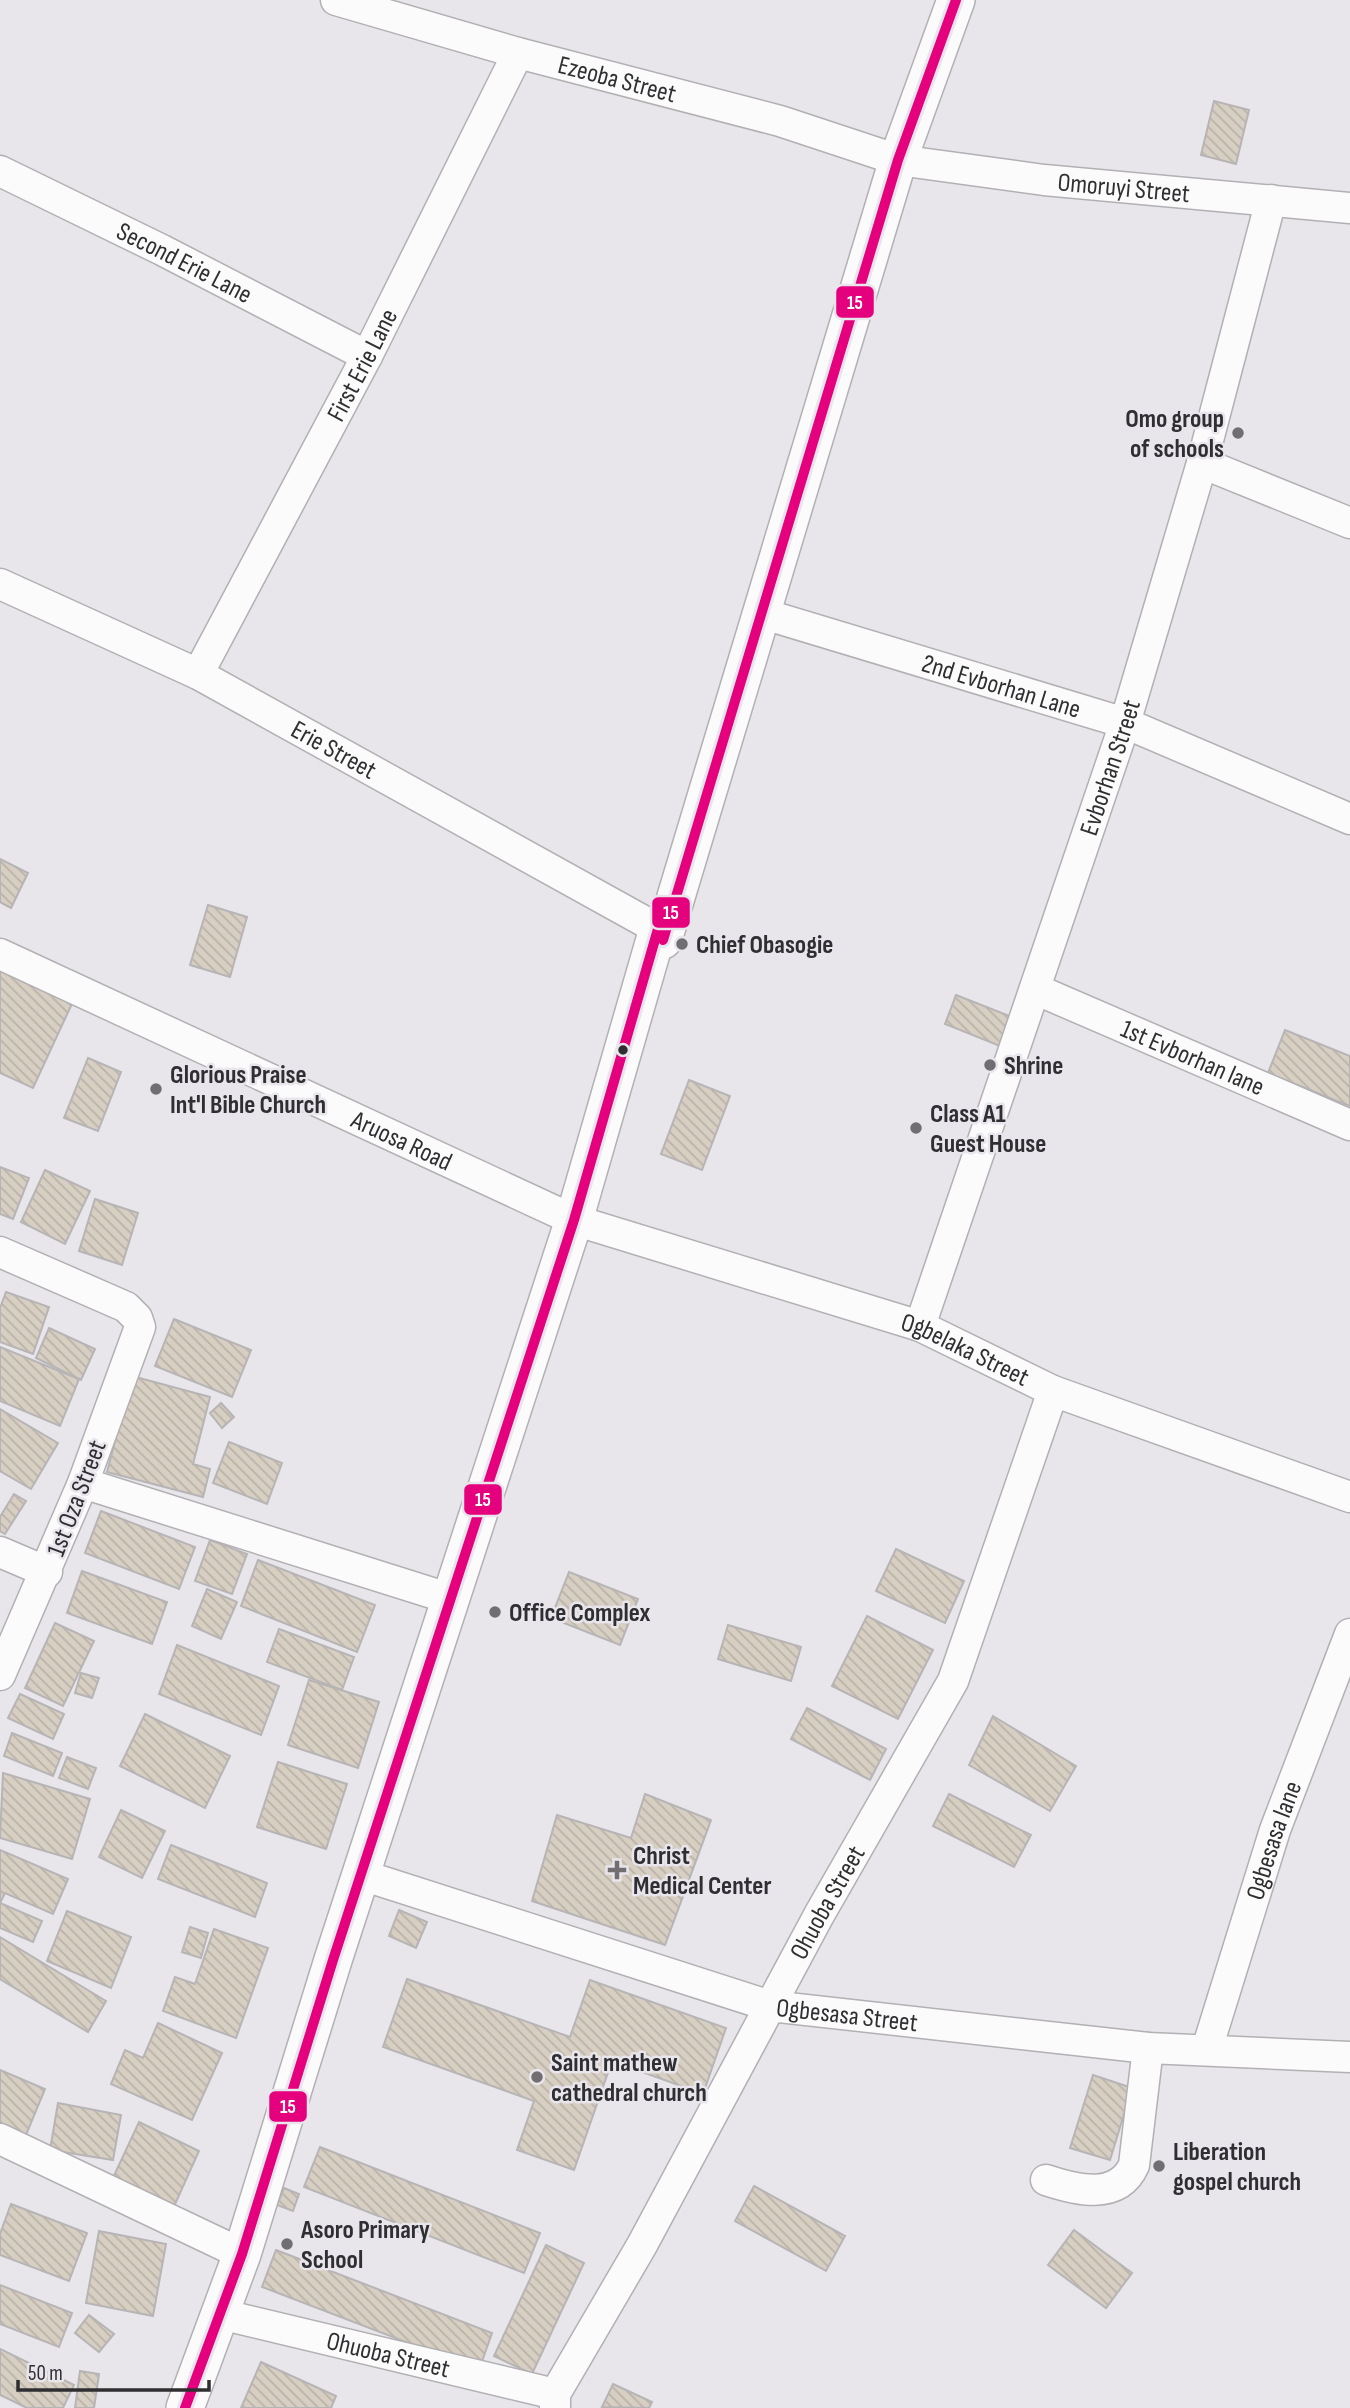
<svg xmlns="http://www.w3.org/2000/svg" width="1350" height="2408" viewBox="0 0 1350 2408" font-family="'Sofia Sans Condensed',sans-serif">
	<style>
		.building { fill: url(#building-back-hatch); stroke: #b7b4b6; stroke-width: 2 }
		.lines { fill: none; stroke-linecap: round; stroke-linejoin: round }
		.minor-casing { stroke: #b2b0b3; stroke-width: 33 }
		.major-casing { stroke: #b2b0b3; stroke-width: 40 }
		.minor { stroke: #fcfbfc; stroke-width: 30 }
		.major { stroke: #fcfbfc; stroke-width: 37 }
		.bus-1-casing { stroke: #e9e5ec; stroke-width: 16 }
		.bus-1 { stroke: #e5007d; stroke-width: 10 }
		.poi-dot { fill: #706e71; stroke: #e9e5ec; stroke-width: 2.5 }
		.bus-dot { fill: #2f2e30; stroke: #e9e5ec; stroke-width: 2.5 }
		.labels { text-anchor: middle; stroke-width: 5; stroke-linejoin: round; paint-order: stroke }
		.street-label { font-size: 26px; fill: #2f2e30; stroke: #e9e5ec }
		.poi-label { font-size: 26px; font-weight: bold; fill: #2f2e30; stroke: #e9e5ec; text-anchor: start }
		.line-badge { stroke: #e9e5ec; stroke-width: 2.5 }
		.badge-label { font-size: 19px; text-anchor: middle; font-weight: bold; fill: #fff }
	</style>
	<defs>
		<pattern id="building-back-hatch" width="6" height="6" patternUnits="userSpaceOnUse" patternTransform="scale(1.75)"><rect width="6" height="6" fill="#d8cfc3"/><path d="M-1 5l2 2M0 0l6 6M5-1l2 2" fill="none" stroke="#bab2a8"/></pattern>
	</defs>
	<rect width="100%" height="100%" fill="#e9e6eb"/>
	<g class="building">
		<path d="M1214,101L1249,110L1236,164L1201,155Z"/>
		<path d="M0,859L28,873L11,908L0,902Z"/>
		<path d="M208,905L247,917L230,977L190,965Z"/>
		<path d="M4,962L76,995L33,1088L0,1073V971Z"/>
		<path d="M956,995L1017,1019L1005,1048L945,1024Z"/>
		<path d="M1285,1030L1350,1056V1106L1268,1073Z"/>
		<path d="M88,1058L121,1072L98,1131L64,1118Z"/>
		<path d="M689,1080L730,1096L702,1170L661,1154Z"/>
		<path d="M0,1167L29,1178L13,1219L0,1214Z"/>
		<path d="M45,1170L90,1191L65,1244L21,1222Z"/>
		<path d="M95,1199L138,1213L122,1265L79,1251Z"/>
		<path d="M6,1292L49,1307L33,1354L0,1342V1308Z"/>
		<path d="M174,1319L251,1350L232,1397L155,1366Z"/>
		<path d="M49,1328L95,1349L81,1380L36,1358Z"/>
		<path d="M0,1347L79,1379L60,1426L0,1401Z"/>
		<path d="M132,1376L210,1397L193,1464L210,1469L203,1497L107,1472Z"/>
		<path d="M221,1403L234,1417L222,1428L210,1413Z"/>
		<path d="M0,1409L58,1443L31,1489L0,1471Z"/>
		<path d="M229,1442L282,1463L267,1504L213,1483Z"/>
		<path d="M14,1494L26,1501L5,1534L0,1531V1517Z"/>
		<path d="M101,1511L195,1547L179,1589L85,1553Z"/>
		<path d="M210,1540L247,1554L232,1594L195,1581Z"/>
		<path d="M896,1549L964,1581L945,1623L876,1591Z"/>
		<path d="M258,1560L375,1605L357,1652L241,1606Z"/>
		<path d="M82,1571L167,1602L152,1644L67,1613Z"/>
		<path d="M569,1572L638,1599L620,1645L551,1618Z"/>
		<path d="M207,1589L237,1602L221,1639L192,1626Z"/>
		<path d="M867,1616L933,1650L898,1719L832,1686Z"/>
		<path d="M55,1623L94,1641L63,1706L25,1688Z"/>
		<path d="M728,1625L801,1647L791,1681L718,1659Z"/>
		<path d="M279,1629L354,1657L342,1690L267,1662Z"/>
		<path d="M177,1645L279,1686L261,1735L159,1694Z"/>
		<path d="M81,1673L99,1678L92,1698L75,1693Z"/>
		<path d="M309,1680L379,1702L358,1768L288,1745Z"/>
		<path d="M20,1694L64,1714L53,1739L8,1718Z"/>
		<path d="M807,1708L886,1749L870,1780L791,1739Z"/>
		<path d="M145,1714L230,1756L205,1808L120,1766Z"/>
		<path d="M993,1716L1076,1766L1050,1811L969,1765Z"/>
		<path d="M12,1733L62,1753L53,1776L4,1756Z"/>
		<path d="M67,1757L96,1768L88,1789L59,1778Z"/>
		<path d="M278,1762L347,1784L326,1849L257,1827Z"/>
		<path d="M3,1773L90,1799L72,1859L0,1838Z"/>
		<path d="M645,1794L711,1820L665,1945L532,1901L557,1815L631,1838Z"/>
		<path d="M949,1794L1031,1835L1014,1867L933,1826Z"/>
		<path d="M121,1810L165,1831L142,1878L99,1857Z"/>
		<path d="M171,1845L267,1883L255,1917L158,1879Z"/>
		<path d="M0,1850L68,1879L53,1914L5,1893L0,1903L42,1921L33,1942L0,1928Z"/>
		<path d="M399,1910L427,1922L416,1948L389,1936Z"/>
		<path d="M67,1911L131,1937L111,1988L47,1961Z"/>
		<path d="M190,1927L208,1933L201,1958L182,1952Z"/>
		<path d="M214,1929L268,1948L236,2038L163,2011L175,1977L195,1984Z"/>
		<path d="M0,1937L106,2001L88,2032L0,1979Z"/>
		<path d="M407,1979L570,2037L590,1980L726,2028L703,2094L612,2061L574,2170L517,2150L534,2101L383,2047Z"/>
		<path d="M158,2023L222,2053L192,2120L111,2084L125,2050L143,2058Z"/>
		<path d="M0,2070L45,2089L26,2135L0,2124Z"/>
		<path d="M1093,2075L1132,2088L1110,2160L1070,2148Z"/>
		<path d="M58,2103L121,2115L113,2160L50,2150Z"/>
		<path d="M139,2122L199,2151L172,2211L111,2182Z"/>
		<path d="M320,2147L540,2233L524,2273L304,2187Z"/>
		<path d="M754,2186L845,2236L826,2271L735,2221Z"/>
		<path d="M284,2188L299,2194L293,2211L277,2205Z"/>
		<path d="M11,2204L87,2233L69,2281L0,2255V2234Z"/>
		<path d="M1074,2230L1132,2273L1106,2308L1048,2265Z"/>
		<path d="M99,2231L166,2244L153,2316L86,2303Z"/>
		<path d="M546,2245L584,2263L532,2374L494,2356Z"/>
		<path d="M276,2250L492,2333L479,2370L262,2287Z"/>
		<path d="M0,2285L72,2313L59,2347L0,2324Z"/>
		<path d="M89,2315L114,2334L99,2352L75,2333Z"/>
		<path d="M0,2349L74,2385L63,2408H27L0,2395Z"/>
		<path d="M261,2362L336,2396L331,2408H241Z"/>
		<path d="M80,2371L99,2374L94,2408H75Z"/>
		<path d="M613,2384L652,2402L649,2408L602,2407Z"/>
	</g>
	<g class="lines">
		<defs>
			<g id="minor">
				<path id="s1" d="M336,0L518,53L780,121L898,160L1044,180L1350,208"/>
				<path id="s2" d="M0,171L162,250L367,356"/>
				<path d="M1202,463L1350,523"/>
				<path id="s3" d="M0,584L198,674L658,929"/>
				<path id="s4" d="M764,614L1125,723L1350,819"/>
				<path id="s5" d="M198,674L367,356L518,53"/>
				<path id="s6" d="M0,954L574,1220L920,1326L1053,1391L1350,1497"/>
				<path id="s7" d="M1035,989L1350,1125"/>
				<path d="M0,1252L126,1307L137,1318L140,1327L83,1483L0,1675"/>
				<path id="s8" d="M920,1326L1125,723L1202,463L1271,200"/>
				<path d="M83,1483L451,1599"/>
				<path d="M0,1552L47,1572"/>
				<path id="s9" d="M362,1875L770,2006L1148,2048L1350,2057"/>
				<path id="s10" d="M1207,2049L1275,1830L1350,1634"/>
				<path d="M0,2139L242,2254"/>
				<path d="M1046,2180C1076,2190 1118,2201 1134,2165L1148,2048"/>
				<path id="s11" d="M220,2314L555,2394"/>
				<path id="s12" d="M555,2408V2394L642,2245L819,1915L953,1681L1053,1391"/>
			</g>
			<path id="major" d="M185,2408L242,2254L333,1960L574,1220L658,929L663,940L898,160L956,0"/>
		</defs>
		<use href="#minor" class="minor-casing"/>
		<use href="#major" class="major-casing"/>
		<use href="#minor" class="minor"/>
		<use href="#major" class="major"/>
		<defs>
			<path id="bus-1" d="M185,2408L242,2254L333,1960L574,1220L658,929L663,940L898,160L956,0"/>
		</defs>
		<use href="#bus-1" class="bus-1-casing"/>
		<use href="#bus-1" class="bus-1"/>
	</g>
	<g class="poi-dot">
		<circle cx="1238" cy="433" r="7"/>
		<circle cx="682" cy="944" r="7"/>
		<circle cx="990" cy="1065" r="7"/>
		<circle cx="156" cy="1089" r="7"/>
		<circle cx="916" cy="1128" r="7"/>
		<circle cx="495" cy="1612" r="7"/>
		<path d="M613.5 1859.5h7v7h7v7h-7v7h-7v-7h-7v-7h7z"/>
		<circle cx="537" cy="2077" r="7"/>
		<circle cx="1159" cy="2166" r="7"/>
		<circle cx="287" cy="2244" r="7"/>
	</g>
	<circle class="bus-dot" cx="623" cy="1050" r="6"/>
	<g class="labels">
		<g class="street-label">
			<text dy="9" stroke="none"><textPath href="#s1" startOffset="292">Ezeoba Street</textPath></text>
			<text dy="9" stroke="none"><textPath href="#s1" startOffset="812">Omoruyi Street</textPath></text>
			<text dy="9" stroke="none"><textPath href="#s2" startOffset="206">Second Erie Lane</textPath></text>
			<text dy="9" stroke="none"><textPath href="#s5" startOffset="350">First Erie Lane</textPath></text>
			<text dy="9" stroke="none"><textPath href="#s4" startOffset="248">2nd Evborhan Lane</textPath></text>
			<text dy="9" stroke="none"><textPath href="#s3" startOffset="373">Erie Street</textPath></text>
			<text dy="9" stroke="none"><textPath href="#s8" startOffset="590">Evborhan Street</textPath></text>
			<text dy="9" stroke="none"><textPath href="#s7" startOffset="172">1st Evborhan lane</textPath></text>
			<text dy="9" stroke="none"><textPath href="#s6" startOffset="443">Aruosa Road</textPath></text>
			<text dy="9" stroke="none"><textPath href="#s6" startOffset="1045">Ogbelaka Street</textPath></text>
			<text transform="translate(76 1498) rotate(-69)" y="9">1st Oza Street</text>
			<text dy="9" stroke="none"><textPath href="#s10" startOffset="219">Ogbesasa lane</textPath></text>
			<text dy="9" stroke="none"><textPath href="#s12" startOffset="576">Ohuoba Street</textPath></text>
			<text dy="9" stroke="none"><textPath href="#s9" startOffset="506">Ogbesasa Street</textPath></text>
			<text dy="9" stroke="none"><textPath href="#s11" startOffset="173">Ohuoba Street</textPath></text>
		</g>
		<g class="poi-label">
			<text x="1224" y="427" text-anchor="end">Omo group<tspan x="1224" dy="30">of schools</tspan></text>
			<text x="696" y="953">Chief Obasogie</text>
			<text x="1004" y="1074">Shrine</text>
			<text x="170" y="1083">Glorious Praise<tspan x="170" dy="30">Int'l Bible Church</tspan></text>
			<text x="930" y="1122">Class A1<tspan x="930" dy="30">Guest House</tspan></text>
			<text x="509" y="1621">Office Complex</text>
			<text x="633" y="1864">Christ<tspan x="633" dy="30">Medical Center</tspan></text>
			<text x="551" y="2071">Saint mathew<tspan x="551" dy="30">cathedral church</tspan></text>
			<text x="1173" y="2160">Liberation<tspan x="1173" dy="30">gospel church</tspan></text>
			<text x="301" y="2238">Asoro Primary<tspan x="301" dy="30">School</tspan></text>
		</g>
	</g>
	<g class="line-badge">
		<rect x="835" y="285" width="40" height="34" rx="7" fill="#e5007d"/>
		<rect x="651" y="896" width="40" height="33" rx="7" fill="#e5007d"/>
		<rect x="463" y="1483" width="40" height="33" rx="7" fill="#e5007d"/>
		<rect x="268" y="2090" width="40" height="33" rx="7" fill="#e5007d"/>
	</g>
	<g class="badge-label">
		<text x="855" y="309">15</text>
		<text x="671" y="919">15</text>
		<text x="483" y="1506">15</text>
		<text x="288" y="2113">15</text>
	</g>
	<path d="M18 2380v10h191v-10" fill="none" stroke="#2f2e30" stroke-width="3.5"/>
	<text x="28" y="2380" font-size="21" fill="#2f2e30" stroke="#e9e5ec" stroke-width="5" paint-order="stroke">50 m</text>
</svg>
